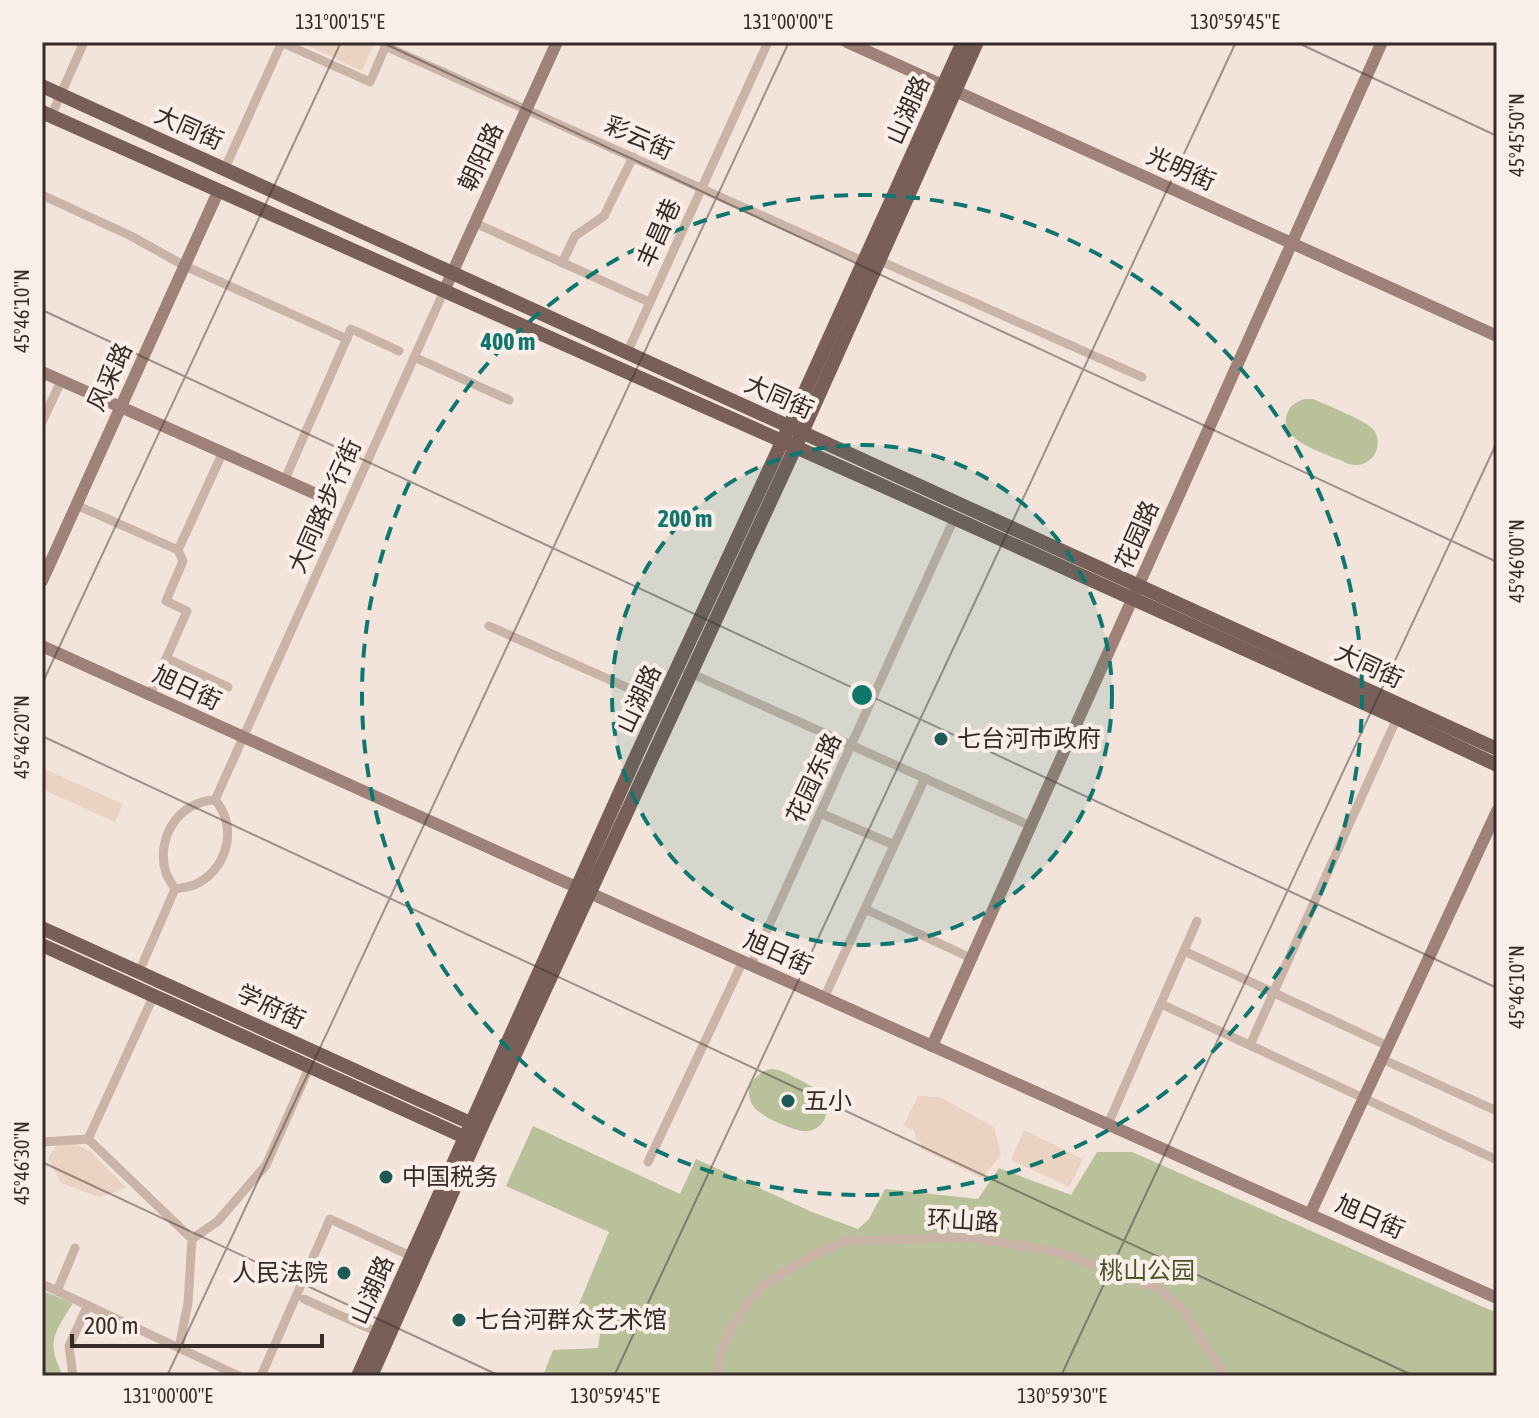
<svg xmlns="http://www.w3.org/2000/svg" width="1539" height="1418" viewBox="0 0 1539 1418" font-family="'Asap Condensed','Noto Sans SC',sans-serif">
	<style>
		.green { fill: #b9c19b }
		.plaza { fill: #ead3c2 }
		.lines { fill: none; stroke-linecap: round; stroke-linejoin: round }
		.street { stroke: #cab3a7; stroke-width: 9 }
		.secondary { stroke: #9e8178; stroke-width: 12 }
		.primary { stroke: #795f59; stroke-width: 14 }
		.ticks { fill: none; stroke: #372b28; stroke-width: 2; stroke-opacity: 0.45 }
		.ring { fill: none; stroke: #0f766e; stroke-width: 4; stroke-dasharray: 14 10 }
		.poi-dot { fill: #1d5955; stroke: #faefe8; stroke-width: 3 }
		.labels { text-anchor: middle; stroke-width: 8; stroke-linejoin: round; paint-order: stroke }
		.street-label { font-size: 24px; fill: #372b28; stroke: #faefe8 }
		.poi-label { font-size: 24px; fill: #372b28; stroke: #faefe8; text-anchor: start }
		.park-label { font-size: 24px; fill: #4b552b; stroke: #faefe8 }
		.centre { fill: #0f766e; stroke: #faefe8; stroke-width: 4 }
		.ring-label { font-size: 24px; text-anchor: middle; font-weight: bold; fill: #0f766e; stroke: #faefe8; stroke-width: 8; stroke-linejoin: round; paint-order: stroke }
		.neatline { fill: none; stroke: #372b28; stroke-width: 3 }
		.ticks-label { font-size: 20px; text-anchor: middle; fill: #372b28 }
	</style>
	<rect width="100%" height="100%" fill="#f2e4db"/>
	<g class="green">
		<path d="M1305,399H1313C1326,405 1367,421 1374,430C1384,445 1373,466 1355,465C1349,465 1343,461 1337,459C1320,451 1278,440 1287,414C1290,405 1297,401 1305,399Z"/>
		<path d="M770,1069C780,1069 789,1075 798,1079C815,1088 836,1098 824,1120C821,1126 816,1129 810,1131C799,1134 761,1117 754,1107C742,1091 753,1074 770,1069Z"/>
		<path d="M533,1126L680,1194L696,1159L812,1212L858,1229L869,1219L885,1189L978,1199L999,1168L1071,1195L1097,1152H1132L1497,1313V1376H543L553,1350L598,1348L602,1318L579,1304L609,1232L506,1186Z"/>
		<path d="M43,1291L73,1303C54,1334 46,1341 63,1376H42Z"/>
	</g>
	<g class="plaza">
		<path d="M300,42H375L362,71Z"/>
		<path d="M42,768L123,804L115,822L42,789Z"/>
		<path d="M918,1096L940,1097L994,1127L1001,1155L982,1178L921,1149V1143L916,1139L914,1130L903,1126Z"/>
		<path d="M1024,1130L1083,1159L1069,1187L1011,1160Z"/>
		<path d="M76,1144L92,1153L127,1188L99,1197L61,1183L48,1158L57,1145Z"/>
	</g>
	<g class="lines">
		<g class="street">
			<path d="M281,42L370,82L387,43"/>
			<path d="M385,46L867,263"/>
			<path d="M51,116L84,42"/>
			<path d="M225,168L282,42"/>
			<path d="M42,195L131,236L185,266L347,339"/>
			<path d="M475,223L649,302"/>
			<path d="M878,260L1142,377"/>
			<path d="M562,263L575,236L604,216L633,157"/>
			<path d="M627,353L768,42"/>
			<path d="M414,357L509,400"/>
			<path d="M42,422L61,381"/>
			<path d="M285,479L351,329L399,351"/>
			<path d="M76,505L178,550L223,452"/>
			<path d="M489,626L662,703"/>
			<path d="M166,658L228,687"/>
			<path d="M688,672L1031,826"/>
			<path d="M150,695L187,611L166,601L183,561L178,550"/>
			<path d="M820,813L894,845"/>
			<path d="M175,889C172,884 168,878 166,873C155,838 179,801 215,800L444,291"/>
			<path d="M865,909L971,958"/>
			<path d="M1184,951L1388,1046"/>
			<path d="M751,965L954,519"/>
			<path d="M139,972L175,889C181,888 188,887 194,885C227,871 239,827 215,800"/>
			<path d="M824,998L925,778"/>
			<path d="M1161,1004L1497,1160"/>
			<path d="M1250,1045L1397,718"/>
			<path d="M1382,1059L1497,1111"/>
			<path d="M1108,1124L1197,921"/>
			<path d="M88,1139L192,1239L188,1303L179,1348"/>
			<path d="M42,1142L88,1139L154,995"/>
			<path d="M648,1162L743,961"/>
			<path d="M192,1239L218,1221L266,1165L310,1066"/>
			<path d="M42,1284L239,1376"/>
			<path d="M57,1291L75,1248"/>
			<path d="M304,1299L377,1332"/>
			<path d="M73,1376L69,1346L88,1305"/>
			<path d="M261,1376L330,1219L411,1256"/>
			<path d="M717,1376L720,1354L734,1323L751,1299L764,1284L815,1254L844,1241L965,1237L1054,1251L1158,1288L1185,1312L1224,1376"/>
		</g>
		<g class="secondary">
			<path d="M847,42L1497,336"/>
			<path d="M444,291L557,42"/>
			<path d="M42,372L325,498"/>
			<path d="M42,581L218,192"/>
			<path d="M42,646L556,878L1497,1298"/>
			<path d="M932,1046L1382,42"/>
			<path d="M1310,1214L1497,811"/>
		</g>
		<g class="primary">
			<path d="M42,86L1497,749"/>
			<path d="M42,112L872,481L1397,718L1497,765"/>
			<path d="M42,928L477,1126"/>
			<path d="M42,945L471,1140"/>
			<path d="M358,1376L637,754L789,427L963,42"/>
			<path d="M371,1376L481,1128L795,448L977,42"/>
		</g>
	</g>
	<path class="ticks" d="M381,42L1497,562M1296,42L1497,136M42,310L1497,988M42,684L341,42M42,736L1414,1376M42,1162L500,1376M167,1376L789,42M614,1376L1236,42M1061,1376L1497,442"/>
	<circle cx="862" cy="695" r="250" fill="#0f766e" fill-opacity=".12"/>
	<g class="ring">
		<circle cx="862" cy="695" r="250"/>
		<circle cx="862" cy="695" r="500"/>
	</g>
	<g class="poi-dot">
		<circle cx="941" cy="739" r="8"/>
		<circle cx="788" cy="1101" r="8"/>
		<circle cx="386" cy="1177" r="8"/>
		<circle cx="344" cy="1273" r="8"/>
		<circle cx="459" cy="1320" r="8"/>
	</g>
	<g class="labels">
		<g class="street-label">
			<text transform="translate(908 110) rotate(-66)" y="8">山湖路</text>
			<text transform="translate(189 128) rotate(24)" y="8">大同街</text>
			<text transform="translate(639 138) rotate(24)" y="8">彩云街</text>
			<text transform="translate(481 157) rotate(-65)" y="8">朝阳路</text>
			<text transform="translate(1181 169) rotate(24)" y="8">光明街</text>
			<text transform="translate(659 233) rotate(-66)" y="8">丰昌巷</text>
			<text transform="translate(110 377) rotate(-65)" y="8">风采路</text>
			<text transform="translate(779 397) rotate(24)" y="8">大同街</text>
			<text transform="translate(325 506) rotate(-66)" y="8">大同路步行街</text>
			<text transform="translate(1137 535) rotate(-66)" y="8">花园路</text>
			<text transform="translate(1369 666) rotate(25)" y="8">大同街</text>
			<text transform="translate(187 688) rotate(25)" y="8">旭日街</text>
			<text transform="translate(639 699) rotate(-65)" y="8">山湖路</text>
			<text transform="translate(814 778) rotate(-65)" y="8">花园东路</text>
			<text transform="translate(778 953) rotate(24)" y="8">旭日街</text>
			<text transform="translate(271 1007) rotate(25)" y="8">学府街</text>
			<text transform="translate(1370 1217) rotate(24)" y="8">旭日街</text>
			<text transform="translate(963 1221) rotate(3)" y="8">环山路</text>
			<text transform="translate(372 1290) rotate(-66)" y="8">山湖路</text>
		</g>
		<g class="poi-label">
			<text x="957" y="747">七台河市政府</text>
			<text x="804" y="1109">五小</text>
			<text x="402" y="1185">中国税务</text>
			<text x="328" y="1281" text-anchor="end">人民法院</text>
			<text x="475" y="1328">七台河群众艺术馆</text>
		</g>
		<g class="park-label">
			<text x="1147" y="1279">桃山公园</text>
		</g>
	</g>
	<circle cx="862" cy="695" r="12" class="centre"/>
	<g class="ring-label">
		<text x="508" y="350">400 m</text>
		<text x="685" y="527">200 m</text>
	</g>
	<rect width="1539" height="1418" fill="none" stroke="#faefe8" stroke-width="88"/>
	<path d="M72 1334v12h250v-12" fill="none" stroke="#372b28" stroke-width="4"/>
	<text x="84" y="1334" font-size="24" fill="#372b28" stroke="#faefe8" stroke-width="6" paint-order="stroke">200 m</text>
	<rect x="44" y="44" width="1451" height="1330" class="neatline"/>
	<g class="ticks-label">
		<text x="340" y="29">131°00'15"E</text>
		<text x="788" y="29">131°00'00"E</text>
		<text x="1235" y="29">130°59'45"E</text>
		<text transform="translate(1517 135) rotate(-90)" y="7">45°45'50"N</text>
		<text transform="translate(22 311) rotate(-90)" y="7">45°46'10"N</text>
		<text transform="translate(1517 561) rotate(-90)" y="7">45°46'00"N</text>
		<text transform="translate(22 737) rotate(-90)" y="7">45°46'20"N</text>
		<text transform="translate(1517 987) rotate(-90)" y="7">45°46'10"N</text>
		<text transform="translate(22 1163) rotate(-90)" y="7">45°46'30"N</text>
		<text x="168" y="1403">131°00'00"E</text>
		<text x="615" y="1403">130°59'45"E</text>
		<text x="1062" y="1403">130°59'30"E</text>
	</g>
</svg>
